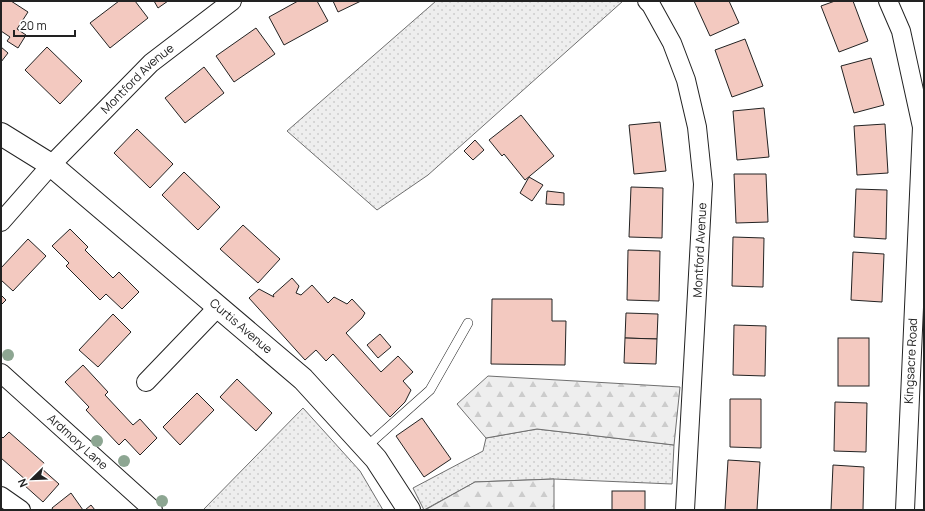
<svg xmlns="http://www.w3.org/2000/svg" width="925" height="511" viewBox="0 0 925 511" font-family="Manrope,sans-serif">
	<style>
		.grass { fill: url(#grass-dots); stroke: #6f6f6f }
		.forest { fill: url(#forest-firs); stroke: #6f6f6f }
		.building { fill: #f3c9c0; stroke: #222 }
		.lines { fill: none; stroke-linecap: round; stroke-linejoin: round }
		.lane-casing { stroke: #222; stroke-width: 10 }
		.street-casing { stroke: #222; stroke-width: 20 }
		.secondary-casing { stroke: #222; stroke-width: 24 }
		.lane { stroke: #fff; stroke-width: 9 }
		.street { stroke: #fff; stroke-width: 18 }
		.secondary { stroke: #fff; stroke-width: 22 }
		.tree { fill: #8da692 }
		.labels { text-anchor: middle; stroke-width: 3; stroke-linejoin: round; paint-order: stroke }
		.street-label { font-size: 12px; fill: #222; stroke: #fff }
	</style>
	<defs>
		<pattern id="grass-dots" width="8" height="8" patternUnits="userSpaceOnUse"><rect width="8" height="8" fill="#eee"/><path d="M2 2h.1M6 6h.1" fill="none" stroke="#ccc" stroke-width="1.8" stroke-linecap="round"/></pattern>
		<pattern id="forest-firs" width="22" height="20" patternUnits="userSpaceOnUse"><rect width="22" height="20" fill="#eee"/><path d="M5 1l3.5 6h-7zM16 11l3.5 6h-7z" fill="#ccc"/></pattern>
	</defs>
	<rect width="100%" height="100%" fill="#fff"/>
	<g class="grass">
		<path d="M436,1H623L428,175L377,210L287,131Z"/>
		<path d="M303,408L360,471L383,510H203Z"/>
		<path d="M537,429L674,445L672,484L554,479L475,482L424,510L413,488L483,451L486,438Z"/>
	</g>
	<g class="forest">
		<path d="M488,376L680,387L674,445L537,429L486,438L457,404Z"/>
		<path d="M554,479V510H425L475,482Z"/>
	</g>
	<g class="building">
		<path d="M1,1H11L28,12L17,29L26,35L18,48L7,41L10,37L1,31Z"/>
		<path d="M119,1H135L148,18L110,48L90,23Z"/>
		<path d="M154,1H168L158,8Z"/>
		<path d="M298,1H317L328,21L284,45L269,17Z"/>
		<path d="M333,1H361L338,12Z"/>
		<path d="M694,1H729L739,23L710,36Z"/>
		<path d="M835,1H853L868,41L839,52L821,6Z"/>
		<path d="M256,28L275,54L234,82L216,56Z"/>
		<path d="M745,39L763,86L732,97L715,50Z"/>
		<path d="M1,47L8,53L1,62Z"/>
		<path d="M47,47L82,81L60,104L25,70Z"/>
		<path d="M871,58L884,105L854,113L841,66Z"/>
		<path d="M204,67L224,93L185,123L165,98Z"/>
		<path d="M764,108L769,157L737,160L733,111Z"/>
		<path d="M521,115L554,156L525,180L504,154L502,156L489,140Z"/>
		<path d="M660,122L666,171L634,174L629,125Z"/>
		<path d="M885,124L888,173L857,175L854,126Z"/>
		<path d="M137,129L173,164L150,188L114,153Z"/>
		<path d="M475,140L484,150L473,160L464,151Z"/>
		<path d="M184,172L220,207L198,230L162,195Z"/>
		<path d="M734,174H766L768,222L736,223Z"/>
		<path d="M529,177L543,185L532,201L520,193Z"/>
		<path d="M631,187L663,188L662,238L629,237Z"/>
		<path d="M856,189L887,190L886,239L854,237Z"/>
		<path d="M547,191L564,193V205L546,204Z"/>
		<path d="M243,225L280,259L258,283L220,249Z"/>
		<path d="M70,229L88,247L85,250L113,278L119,272L139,292L122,309L106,294L100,300L66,266L69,263L52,246Z"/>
		<path d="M733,237L764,238L763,287L732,286Z"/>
		<path d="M28,239L46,256L13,291L1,280V268Z"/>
		<path d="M628,250L660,251L659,301L627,300Z"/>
		<path d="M853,252L884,254L882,302L851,300Z"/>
		<path d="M292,278L299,286L296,293L301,295L312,285L328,303L334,297L347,304L352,299L365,313L362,318L346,333L381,372L398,356L413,372L403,381L411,390L405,402L390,417L333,354L326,361L316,350L305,360L249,298L259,289L274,297L273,295Z"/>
		<path d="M1,295L6,300L1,305Z"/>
		<path d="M492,299H552V321H566L565,365L491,364Z"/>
		<path d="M626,313L658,314L657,339L625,338Z"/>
		<path d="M113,314L131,332L98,367L79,350Z"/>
		<path d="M734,325L766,326L765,376L733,375Z"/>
		<path d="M380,334L391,347L378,358L367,345Z"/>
		<path d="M625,338L657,339L656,364L624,363Z"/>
		<rect x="838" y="338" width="31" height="48"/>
		<path d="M83,365L108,392L105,395L133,425L140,419L157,438L140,455L125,439L119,445L86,410L89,407L65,382Z"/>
		<path d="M237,379L272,413L256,431L220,397Z"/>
		<path d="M197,393L214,410L180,445L163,427Z"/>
		<path d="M730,399H761V448L730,447Z"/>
		<path d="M835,402L867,403L866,452L834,451Z"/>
		<path d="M422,418L451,459L424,477L396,436Z"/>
		<path d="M9,432L45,464L41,468L59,484L43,502L24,485L27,481L1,458V436L3,438Z"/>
		<path d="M728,460L760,462L757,510H725Z"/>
		<path d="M833,465L864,467L863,510H831Z"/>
		<rect x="612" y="491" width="33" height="19"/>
		<path d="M71,493L83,510H53L52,508Z"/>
		<path d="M91,505L95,510H85Z"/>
	</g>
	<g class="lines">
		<defs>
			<path id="lane" d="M365,448L430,390L468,323"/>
			<g id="street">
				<path d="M647,1L651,5L672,43L686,80L697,127L703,184L685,510"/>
				<path d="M888,1L901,31L922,127L905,510"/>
				<path id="s1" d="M1,222L51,165L151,63L232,1"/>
				<path id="s2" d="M1,373L153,510"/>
				<path d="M146,382L218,307"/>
				<path d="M1,496L21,510"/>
			</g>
			<g id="secondary">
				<path id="s3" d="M1,134L51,165L303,379L376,459L409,510"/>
			</g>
		</defs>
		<use href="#lane" class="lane-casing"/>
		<use href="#street" class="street-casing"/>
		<use href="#secondary" class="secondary-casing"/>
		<use href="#lane" class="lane"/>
		<use href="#street" class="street"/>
		<use href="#secondary" class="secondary"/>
	</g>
	<g class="tree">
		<circle cx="8" cy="355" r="6"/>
		<circle cx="97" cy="441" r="6"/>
		<circle cx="124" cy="461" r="6"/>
		<circle cx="162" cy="501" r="6"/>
	</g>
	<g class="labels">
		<g class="street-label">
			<text dy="4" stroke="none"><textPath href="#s1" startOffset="198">Montford Avenue</textPath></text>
			<text transform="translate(700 250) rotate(-87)" y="4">Montford Avenue</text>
			<text dy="4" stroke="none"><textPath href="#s3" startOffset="308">Curtis Avenue</textPath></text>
			<text transform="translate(911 361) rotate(-87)" y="4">Kingsacre Road</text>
			<text dy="4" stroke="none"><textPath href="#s2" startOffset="103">Ardmory Lane</textPath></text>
		</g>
	</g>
	<rect width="925" height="511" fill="none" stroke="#222222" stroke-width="4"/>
	<g transform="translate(32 479) rotate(247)" stroke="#ffffff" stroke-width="3" paint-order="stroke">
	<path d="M0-3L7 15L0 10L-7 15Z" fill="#222222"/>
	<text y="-6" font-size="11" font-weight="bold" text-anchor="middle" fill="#222222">N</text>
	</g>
	<path d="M14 30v6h61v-6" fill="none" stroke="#222222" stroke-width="2"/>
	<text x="20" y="30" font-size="12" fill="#222222" stroke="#ffffff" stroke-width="3" paint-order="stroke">20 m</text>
</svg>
